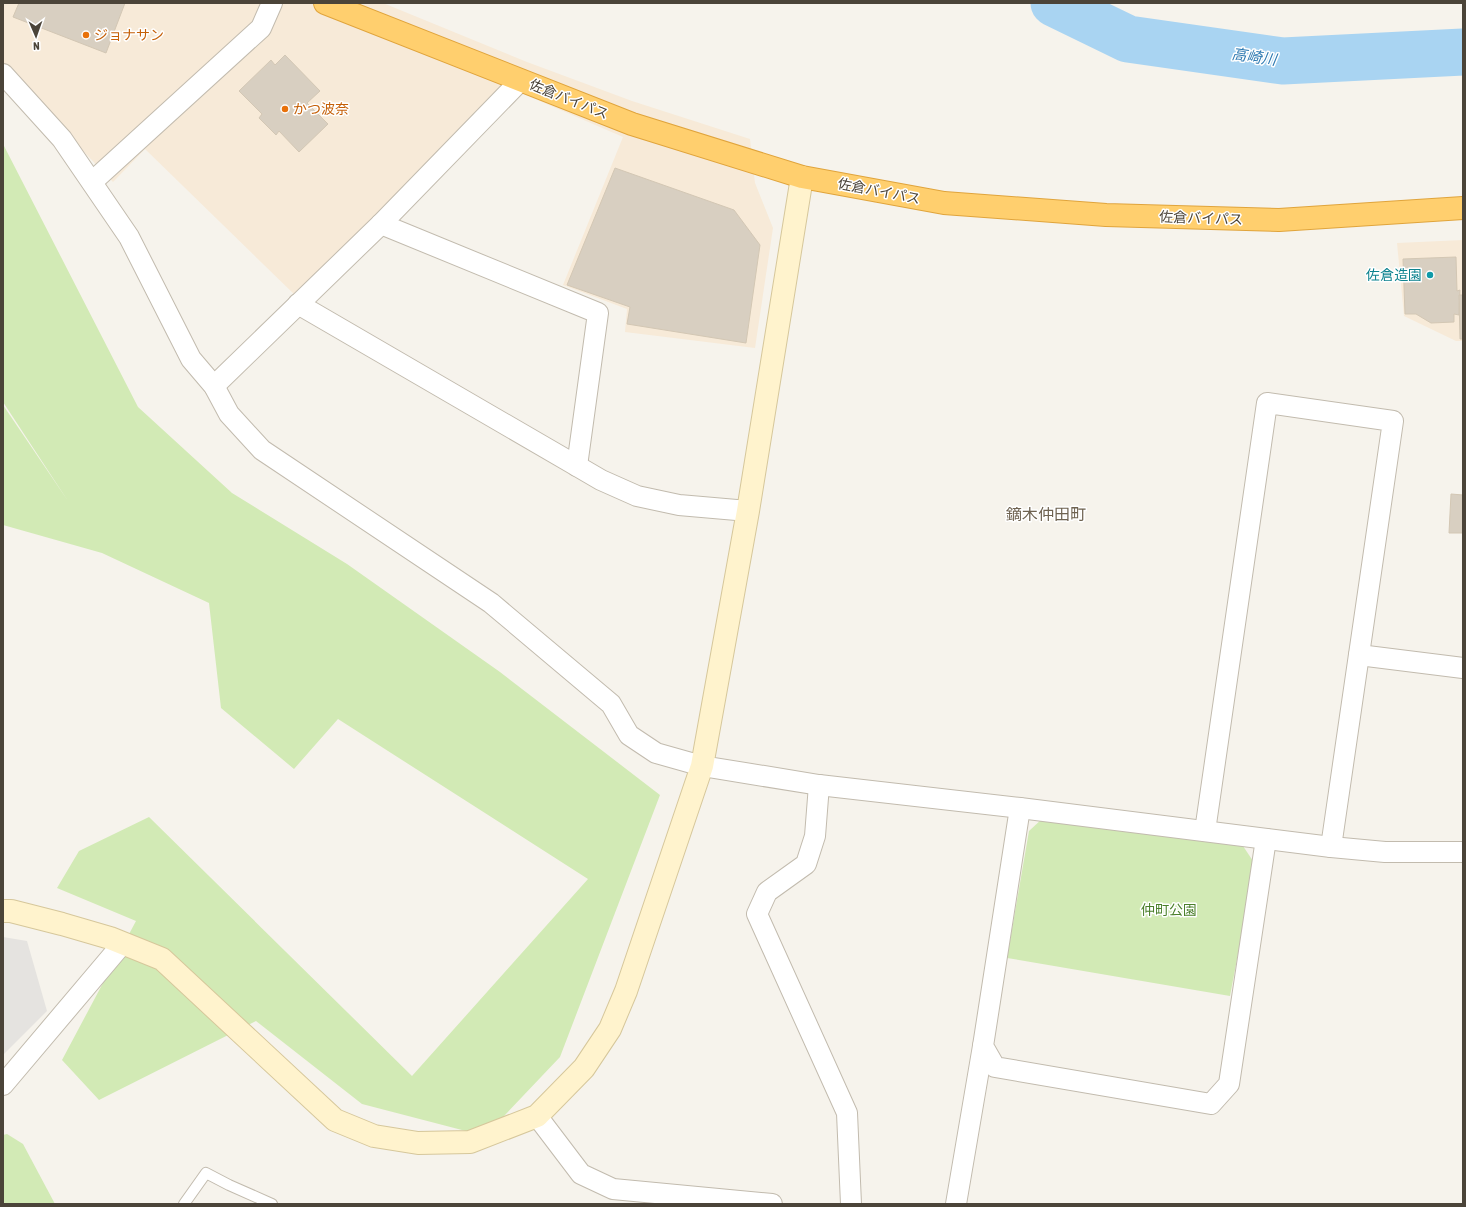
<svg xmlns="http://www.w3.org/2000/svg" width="1466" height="1207" viewBox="0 0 1466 1207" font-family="'Asap Condensed','Noto Sans JP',sans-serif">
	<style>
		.commercial { fill: #f7ead8 }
		.green { fill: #d2eab5 }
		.parking { fill: #e5e3e0 }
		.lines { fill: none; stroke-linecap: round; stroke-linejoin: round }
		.river { stroke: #a9d4f2; stroke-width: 47 }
		.building { fill: #d8cfc1; stroke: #d3c7b4 }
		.lane-casing { stroke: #c2bbae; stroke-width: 12 }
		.street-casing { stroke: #c2bbae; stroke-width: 22 }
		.secondary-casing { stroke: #d6c79b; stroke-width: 24 }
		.highway-casing { stroke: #e0a43c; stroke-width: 24 }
		.lane { stroke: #fff; stroke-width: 10 }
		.street { stroke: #fff; stroke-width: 20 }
		.secondary { stroke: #fff3cd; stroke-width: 22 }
		.highway { stroke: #ffcf6e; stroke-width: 22 }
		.food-dot { fill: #e8710a; stroke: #fff; stroke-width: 1.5 }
		.culture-dot { fill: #0f9aa8; stroke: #fff; stroke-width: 1.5 }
		.labels { text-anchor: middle; stroke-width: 3; stroke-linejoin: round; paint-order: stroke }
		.food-label { font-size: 14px; fill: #c56008; stroke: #fff; text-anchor: start }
		.street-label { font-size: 14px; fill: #4b4439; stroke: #fff }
		.culture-label { font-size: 14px; fill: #0d838f; stroke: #fff; text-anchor: end }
		.park-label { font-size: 14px; fill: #4a7f2a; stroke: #fff }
		.water-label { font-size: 15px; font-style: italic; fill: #2e7ab2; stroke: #fff }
		.quarter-label { font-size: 16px; fill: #6e6250; stroke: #fff }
	</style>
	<rect width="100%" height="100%" fill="#f6f3ec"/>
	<g class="commercial">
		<path d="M3,3H383L527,62L632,101L750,139L755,183L773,228L755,348L625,332L627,309L563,285L623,137L503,85L297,297L145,149L113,182L3,68Z"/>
		<path d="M1463,240V341H1456L1404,316L1397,243Z"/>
	</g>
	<g class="green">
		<path d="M3,144L138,407L232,493L347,564L500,672L660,795L560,1057L485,1136L362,1104L256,1021L99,1100L62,1060L136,921L57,888L79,851L149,817L412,1076L588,879L338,719L294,769L221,708L209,603L102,553L3,525V405L68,501L3,402Z"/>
		<path d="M1043,818L1243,846L1255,864L1230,996L1007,958L1029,831Z"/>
		<path d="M7,1134L23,1144L55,1204H3V1135Z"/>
	</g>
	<path class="parking" d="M3,937L27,941L47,1011L3,1055Z"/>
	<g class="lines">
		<path class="river" d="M1054,3L1128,39L1283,61L1463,52"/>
	</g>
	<g class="building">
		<path d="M19,3H125L106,53L13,17Z"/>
		<path d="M285,55L320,91L307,103L328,124L299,152L279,131L276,135L259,118L262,114L239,91L271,60L275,65Z"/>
		<path d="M615,168L734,210L760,245L746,343L627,324L630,307L567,285Z"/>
		<path d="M1456,257L1457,291L1460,290L1459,315L1454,314V322L1431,323L1416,314H1405L1403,259Z"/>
		<path d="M1459,295H1463V339H1460Z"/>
		<path d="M1451,494L1463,495V533H1449Z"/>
	</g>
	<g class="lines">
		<defs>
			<path id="lane" d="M184,1204L206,1173L229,1185L272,1204"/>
			<g id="street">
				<path d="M3,74L62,139L129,237L191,359L214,386L229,414L262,450L491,603L611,704L629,735L656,753L702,766L819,785L1020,808L1331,847L1385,852H1463"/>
				<path d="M92,182L261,28L272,3"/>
				<path d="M381,224L598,313L577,466"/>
				<path d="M298,304L577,466L601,480L637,496L679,505L748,511"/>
				<path d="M214,386L381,224L521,80"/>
				<path d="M1359,655L1463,668"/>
				<path d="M819,785L815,836L806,864L767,892L757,914L847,1113L851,1204"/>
				<path d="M1020,808L983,1046L995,1067L1211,1104L1229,1084L1266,839"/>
				<path d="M1205,831L1267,403L1393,421L1331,847"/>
				<path d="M3,1085L123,943"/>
				<path d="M537,1116L581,1174L613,1189L772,1204"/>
				<path d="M956,1204L983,1046"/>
			</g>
			<path id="secondary" d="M3,911H11L62,924L110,938L162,959L335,1120L374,1136L418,1143L470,1142L537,1116L584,1068L610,1029L626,991L702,766L748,511L802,177"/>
			<path id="highway" d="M325,3L632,124L802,177L944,203L1106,215L1279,220L1463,208"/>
		</defs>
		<use href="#lane" class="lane-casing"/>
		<use href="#street" class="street-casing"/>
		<use href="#secondary" class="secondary-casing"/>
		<use href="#highway" class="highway-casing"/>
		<use href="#lane" class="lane"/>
		<use href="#street" class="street"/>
		<use href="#secondary" class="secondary"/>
		<use href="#highway" class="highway"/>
	</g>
	<g class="food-dot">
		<circle cx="86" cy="35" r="4"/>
		<circle cx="285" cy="109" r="4"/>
	</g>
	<circle class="culture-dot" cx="1430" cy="275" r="4"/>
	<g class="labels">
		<g class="food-label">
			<text x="94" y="40">ジョナサン</text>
			<text x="293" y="114">かつ波奈</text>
		</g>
		<g class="street-label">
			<text transform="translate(569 99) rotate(22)" y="5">佐倉バイパス</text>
			<text transform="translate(879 191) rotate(11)" y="5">佐倉バイパス</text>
			<text transform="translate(1201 218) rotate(2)" y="5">佐倉バイパス</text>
		</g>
		<g class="culture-label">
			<text x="1422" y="280">佐倉造園</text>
		</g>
		<g class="park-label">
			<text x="1169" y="915">仲町公園</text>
		</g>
		<g class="water-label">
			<text transform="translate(1254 57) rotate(8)" y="5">高崎川</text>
		</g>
		<g class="quarter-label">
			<text x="1046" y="520">鏑木仲田町</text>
		</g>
	</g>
	<rect width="1466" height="1207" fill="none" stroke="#4b4439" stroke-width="8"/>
	<g transform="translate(36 36) rotate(178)" stroke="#ffffff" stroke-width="3" paint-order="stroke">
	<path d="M0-3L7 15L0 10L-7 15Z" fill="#4b4439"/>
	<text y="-6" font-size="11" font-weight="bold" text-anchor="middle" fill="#4b4439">N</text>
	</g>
</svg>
